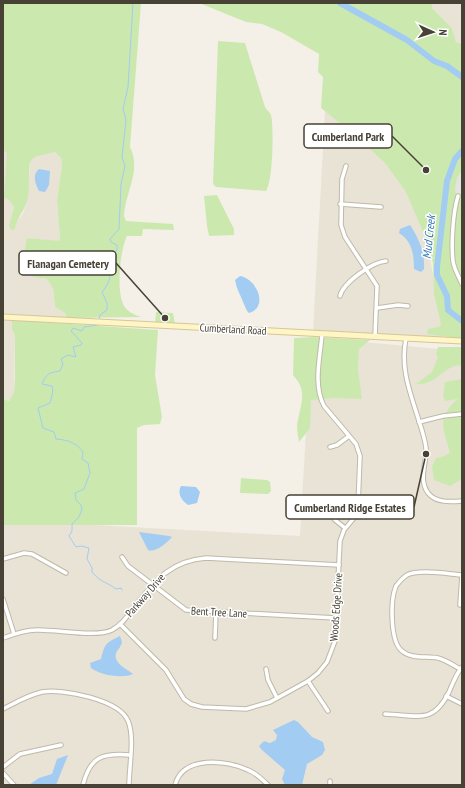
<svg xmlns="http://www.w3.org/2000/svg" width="465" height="788" viewBox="0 0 465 788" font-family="'PT Sans Narrow',sans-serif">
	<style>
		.residential { fill: #e8e3d5 }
		.green { fill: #cbe9af }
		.parking { fill: #e5e3df }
		.water { fill: #a2ccf1 }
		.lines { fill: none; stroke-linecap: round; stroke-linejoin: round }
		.stream { stroke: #a2ccf1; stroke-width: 1 }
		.river { stroke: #a2ccf1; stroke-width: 6 }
		.street-casing { stroke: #bfb9a9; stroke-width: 5.5 }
		.secondary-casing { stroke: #d5c796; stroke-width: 7 }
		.street { stroke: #fff; stroke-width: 3.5 }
		.secondary { stroke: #fff5c5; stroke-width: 5 }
		.labels { text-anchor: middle; stroke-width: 3; stroke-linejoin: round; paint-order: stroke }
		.street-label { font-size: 11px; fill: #474136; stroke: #fff }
		.water-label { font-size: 12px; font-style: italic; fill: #2d73b5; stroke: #fff }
		.leader { fill: none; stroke: #474136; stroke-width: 1.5 }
		.callout-dot { fill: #474136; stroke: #fff; stroke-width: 1.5 }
		.callout { fill: #fff; stroke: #474136; stroke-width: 1.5 }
		.callout-label { font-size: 12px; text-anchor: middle; font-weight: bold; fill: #474136 }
	</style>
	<rect width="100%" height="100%" fill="#f4f0e7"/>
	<g class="residential">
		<path d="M433,3H462V44L456,42L452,28L432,8Z"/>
		<path d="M325,111L429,196L430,259L443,325V337L313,332Z"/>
		<path d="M3,150L7,152L8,199L14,207L9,225L16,223L23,214L28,197L30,162L35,157L55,152L61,158L62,166L57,200L60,242L27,238L25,261L37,277L47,279L53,289L55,307L65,313L67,318L3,314Z"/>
		<path d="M3,319L12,320V329L15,336L14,392L9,401L3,399Z"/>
		<path d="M363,342L462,351V785H3V487L19,521L300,536L311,343Z"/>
	</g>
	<g class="green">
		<path d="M3,3H141L130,147C142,170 125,193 124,216L126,221L173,224L174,230L143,229L142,236H127C120,250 117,286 122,301C124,310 134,316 143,317L67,318L65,313L55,307L53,289L47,279C42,278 33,278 28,274C23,270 25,245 27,238L60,241L57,200L62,165L61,158L55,152L35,157L30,162C28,173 30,185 28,197C26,210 16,218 15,229L11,230L9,225L14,207L8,199L4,198L7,153L3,150Z"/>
		<path d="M199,3H433L432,8L452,28L456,42L462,44V339L427,334L428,329L439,327L441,324L434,294L433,264L429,246L406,192L385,163L357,137L321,108L323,77L318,72L319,54L281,32L262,24L246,22Z"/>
		<path d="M218,41L245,43L265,107C266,109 270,112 271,115C274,127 273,181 266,191L216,187L213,184Z"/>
		<path d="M217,195L234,229V235L209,236L207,226L204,196Z"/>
		<path d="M156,312L173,313L175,324L155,323Z"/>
		<path d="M12,320L158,330L155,375L162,417L160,424L144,425L137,428V525H3V399L9,401L14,392L15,377V336L12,329Z"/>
		<path d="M313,337L370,340L359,349L358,370L362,399L335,398L311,400L310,428L299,442C298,436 297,431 297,426C300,405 309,392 293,375L294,338Z"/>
		<path d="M438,347H462V367L458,365C440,369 437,385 416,384L432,372L438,357L436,354Z"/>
		<path d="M462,379V479L450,486L434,480L432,466L436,458L442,457L450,453C444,427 435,419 458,399L445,401L443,396L445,382Z"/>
		<path d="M241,478L267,480L270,482L271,491L268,494L240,493Z"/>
	</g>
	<path class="parking" d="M462,170V196L461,193L456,194L455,189L457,178Z"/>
	<g class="water">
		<path d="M39,169L50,171L49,185L45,192L39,191C35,183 32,175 39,169Z"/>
		<path d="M410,225C419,239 425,252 424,269L421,272L414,269C414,254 412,241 399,233L400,229Z"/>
		<path d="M240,276C257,279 269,307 249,313L247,311L237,288L235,280Z"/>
		<path d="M181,486L196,487L200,492L197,503L188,505C181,500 177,493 181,486Z"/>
		<path d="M139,532L169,536L172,537C167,543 155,553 148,550Z"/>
		<path d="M120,636L122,642C121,647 118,649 116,653C113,664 129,670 133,674C122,679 100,675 91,668L90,663L101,659C105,644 105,643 120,636Z"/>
		<path d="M294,720L298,722L312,737L323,742L325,750L322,755L307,764L302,785H285L282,779L285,770L262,750L259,746L264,741L270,743L276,740L277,735L273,730Z"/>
		<path d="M68,755L56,785H29L39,778L52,774L57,759Z"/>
	</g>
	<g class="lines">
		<g class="stream">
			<path d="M99,320L100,315L107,310V303L102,292C107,286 113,277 108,270L111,257L117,250V245L111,242L110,239L119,229L121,184L125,166L122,157L126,120L123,109L128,87L133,3"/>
			<path d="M98,325L84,327L82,331L73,328L71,331L82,343L81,345L73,347L76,357L68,355L61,359L63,364L60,371C48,373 47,373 42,384L52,386C54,392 51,398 50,403L38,408L43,428L54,432L56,439C67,440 76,442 83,452L82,459L88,463L90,473L84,489L75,493L76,500L81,505L82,509L79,517L72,524V531L69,536L76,547L81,546L89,548L87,559L92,568V572C102,584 106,581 116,589L121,588L122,590"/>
		</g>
		<g class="river">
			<path d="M340,3L407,40L434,61L447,66L462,77"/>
			<path d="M462,151L455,159L447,181L437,267V275L447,296L448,310L462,321"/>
		</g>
		<defs>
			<g id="street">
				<path d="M346,166L342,179L341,225L345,237L377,286L375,336"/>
				<path d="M458,196C453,212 451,244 453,261C454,269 459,277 462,284"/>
				<path d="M340,204L381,207"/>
				<path d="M340,296C343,283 372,262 386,261"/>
				<path d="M377,308L398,305L408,306"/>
				<path d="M406,338C400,369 410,392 419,421C422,430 425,439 426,448C427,463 418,479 428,493C436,503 450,502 462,501"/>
				<path d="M419,422L443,416L462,414"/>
				<path d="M330,447L337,445L349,436"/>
				<path d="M329,512L335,520L345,528"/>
				<path d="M122,557L128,566L186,610L336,618"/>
				<path d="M3,559L24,553L32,554L66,573"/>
				<path d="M3,599L14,634"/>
				<path d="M460,605L462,575"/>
				<path d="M120,624L166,670L184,699L191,704L202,707L246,709L270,702L308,681L318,673L327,662L335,641L340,541L344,530L354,518L358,506L360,456L356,444L324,406C313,385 320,358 322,335"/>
				<path d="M3,638C14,634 25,630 36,630C55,629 96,638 112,630C121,625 126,618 132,610C154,583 168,561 206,558L339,565"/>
				<path d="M215,638L216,612"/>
				<path d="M266,669L268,680L277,698"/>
				<path d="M460,669C453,665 446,660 438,658C426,656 411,659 402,651C390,642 390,600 396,586C399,582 402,578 407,575C419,569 448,574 462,575"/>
				<path d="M308,681L328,711"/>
				<path d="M446,696L462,704"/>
				<path d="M3,709C15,703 28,695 42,692C62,688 120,700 128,721C135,736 129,768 129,785"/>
				<path d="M385,714C417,715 433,725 449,692C453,683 456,674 462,667"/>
				<path d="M3,767L20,754L61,745"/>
				<path d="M3,773L14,785"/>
				<path d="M330,781V785"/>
				<path d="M83,785C90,756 103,753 130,755"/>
				<path d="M175,785C183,755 227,760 248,770C256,773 262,779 268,785"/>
			</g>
			<path id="secondary" d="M3,317L462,341"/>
		</defs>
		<use href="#street" class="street-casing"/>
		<use href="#secondary" class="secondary-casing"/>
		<use href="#street" class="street"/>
		<use href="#secondary" class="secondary"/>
	</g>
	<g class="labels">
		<g class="street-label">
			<text transform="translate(233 329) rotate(3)" y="4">Cumberland Road</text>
			<text transform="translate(145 595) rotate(-49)" y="4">Parkway Drive</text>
			<text transform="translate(336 607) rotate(-86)" y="4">Woods Edge Drive</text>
			<text transform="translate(219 612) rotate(3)" y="4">Bent Tree Lane</text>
		</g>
		<g class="water-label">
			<text transform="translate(429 237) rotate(-84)" y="4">Mud Creek</text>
		</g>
	</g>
	<path class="leader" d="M426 170L392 136M165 318L116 263M426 454L414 507"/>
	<g class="callout-dot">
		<circle cx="426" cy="170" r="4"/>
		<circle cx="165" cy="318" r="4"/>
		<circle cx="426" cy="454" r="4"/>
	</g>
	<g class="callout">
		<rect x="304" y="124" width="88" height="24" rx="4"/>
		<rect x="19" y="251" width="97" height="24" rx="4"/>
		<rect x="286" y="495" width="128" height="24" rx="4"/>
	</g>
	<g class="callout-label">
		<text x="348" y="141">Cumberland Park</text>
		<text x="68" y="268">Flanagan Cemetery</text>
		<text x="350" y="512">Cumberland Ridge Estates</text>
	</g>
	<rect width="465" height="788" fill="none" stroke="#474136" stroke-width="8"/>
	<g transform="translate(433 32) rotate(93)" stroke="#ffffff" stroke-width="3" paint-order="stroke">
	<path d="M0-3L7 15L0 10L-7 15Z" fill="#474136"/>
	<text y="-6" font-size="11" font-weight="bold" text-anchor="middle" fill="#474136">N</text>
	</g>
</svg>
